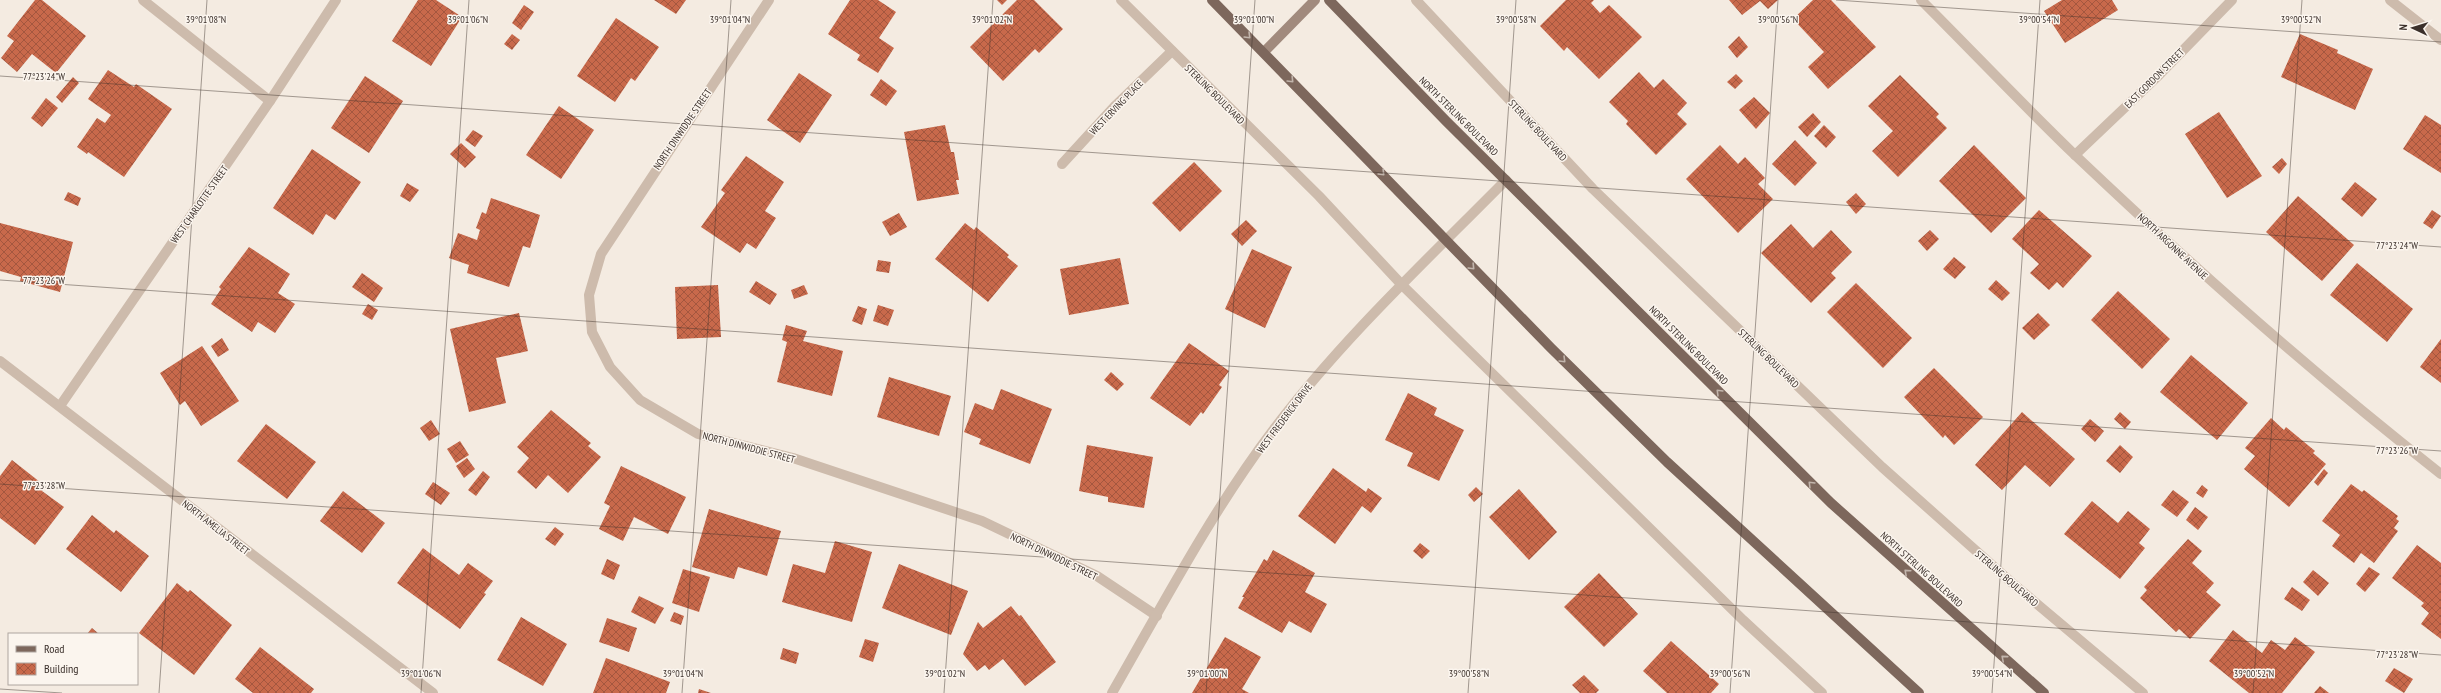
<svg xmlns="http://www.w3.org/2000/svg" width="2441" height="693" viewBox="0 0 2441 693" font-family="'PT Sans Narrow',sans-serif">
	<style>
		.building { fill: url(#building-cross-hatch) }
		.lines { fill: none; stroke-linecap: round; stroke-linejoin: round }
		.street { stroke: #cdbbac; stroke-width: 10 }
		.secondary { stroke: #a18a7d; stroke-width: 10 }
		.primary { stroke: #7d675c; stroke-width: 10 }
		.oneway { stroke: #c2b5ac }
		.ticks { fill: none; stroke: #3b302b; stroke-width: 1; stroke-opacity: 0.45 }
		.labels { text-anchor: middle; stroke-width: 3; stroke-linejoin: round; paint-order: stroke }
		.street-label { font-size: 10px; fill: #3b302b; stroke: #fbf5ee }
		.ticks-label { font-size: 10px; text-anchor: middle; fill: #3b302b; stroke: #fbf5ee; stroke-width: 3; stroke-linejoin: round; paint-order: stroke }
	</style>
	<defs>
		<pattern id="building-cross-hatch" width="8" height="8" patternUnits="userSpaceOnUse"><rect width="8" height="8" fill="#c8694b"/><path d="M0 0l8 8M0 8l8-8" fill="none" stroke="#a4573f"/></pattern>
	</defs>
	<rect width="100%" height="100%" fill="#f4ebe1"/>
	<g class="building">
		<path d="M35,0H42L86,36L56,73L32,54L17,72L1,58L14,41L7,36Z"/>
		<path d="M418,0H436L462,17L431,66L392,41Z"/>
		<path d="M654,0H686L676,14Z"/>
		<path d="M850,0H878L896,12L879,38L894,48L878,73L857,60L860,55L828,34Z"/>
		<path d="M997,0H1007L1002,5Z"/>
		<path d="M1017,0H1034L1063,29L1039,53L1035,49L1003,81L970,47Z"/>
		<path d="M1566,0H1594L1591,3L1600,13L1609,5L1642,37L1599,79L1567,47L1564,51L1540,26Z"/>
		<path d="M1729,0H1778L1768,9L1760,1L1742,15Z"/>
		<path d="M1813,0H1831L1876,47L1828,89L1808,67L1824,52L1793,19Z"/>
		<path d="M2062,0H2112L2118,10L2065,43L2044,11Z"/>
		<path d="M524,5L534,12L521,30L512,23Z"/>
		<path d="M616,18L659,47L635,81L631,78L615,102L577,76Z"/>
		<path d="M512,34L520,40L512,50L504,44Z"/>
		<path d="M2300,34L2338,50L2337,53L2373,69L2355,110L2281,77Z"/>
		<path d="M1739,36L1748,47L1737,58L1728,47Z"/>
		<path d="M108,70L134,87L136,84L172,109L124,177L88,152L87,154L77,147L97,118L105,123L111,115L88,99Z"/>
		<path d="M1639,72L1654,88L1663,79L1687,103L1677,114L1687,124L1656,155L1626,124L1628,121L1609,102Z"/>
		<path d="M799,73L832,95L800,143L767,120Z"/>
		<path d="M1736,74L1743,81L1735,89L1727,82Z"/>
		<path d="M1900,75L1939,114L1936,117L1947,128L1898,177L1872,151L1893,131L1868,106Z"/>
		<path d="M365,76L403,101L369,153L331,128Z"/>
		<path d="M73,77L79,83L62,103L56,97Z"/>
		<path d="M881,79L897,91L886,106L870,95Z"/>
		<path d="M1754,97L1770,113L1756,129L1739,110Z"/>
		<path d="M46,98L58,108L42,127L31,118Z"/>
		<path d="M559,106L594,130L561,179L526,155Z"/>
		<path d="M2219,112L2262,176L2227,198L2185,134Z"/>
		<path d="M1813,113L1821,122L1807,137L1798,127Z"/>
		<path d="M2425,115L2441,125V173L2403,149Z"/>
		<path d="M945,125L951,152H954L959,180H956L959,194L917,201L904,132Z"/>
		<path d="M1824,125L1836,137L1826,148L1814,136Z"/>
		<path d="M473,130L483,136L475,147L465,140Z"/>
		<path d="M1795,140L1817,163L1795,186L1772,164Z"/>
		<path d="M461,143L476,157L465,168L450,154Z"/>
		<path d="M1720,145L1738,164L1745,157L1765,178L1758,184L1773,199L1738,233L1686,179Z"/>
		<path d="M1974,145L2026,198L1991,233L1939,181Z"/>
		<path d="M312,149L361,182L335,220L326,214L313,235L273,208Z"/>
		<path d="M746,156L784,182L765,211L776,218L756,249L747,243L740,253L701,227L725,193L721,190Z"/>
		<path d="M2282,158L2287,164L2279,174L2272,167Z"/>
		<path d="M1194,162L1222,191L1180,232L1152,203Z"/>
		<path d="M2355,182L2377,199L2362,217L2341,199Z"/>
		<path d="M407,183L419,190L410,202L400,196Z"/>
		<path d="M68,192L81,198L78,206L64,200Z"/>
		<path d="M1856,193L1866,204L1856,214L1846,202Z"/>
		<path d="M2298,196L2354,245L2322,281L2266,232Z"/>
		<path d="M491,198L540,215L530,248L523,246L509,287L467,273L469,265L449,258L458,233L477,240L480,230L476,228L482,212L486,214Z"/>
		<path d="M2039,210L2092,256L2063,288L2057,282L2049,290L2030,273L2039,264L2012,239Z"/>
		<path d="M2432,210L2441,216L2432,229L2423,223Z"/>
		<path d="M899,213L907,227L890,236L882,222Z"/>
		<path d="M1246,220L1257,231L1242,246L1231,234Z"/>
		<path d="M0,223L73,242L60,292L20,281L21,277L0,271Z"/>
		<path d="M965,223L974,230L976,227L1009,255L1007,257L1018,266L988,302L935,259Z"/>
		<path d="M1791,224L1813,248L1831,230L1852,252L1831,273L1836,278L1811,303L1761,253Z"/>
		<path d="M1930,230L1939,239L1927,251L1918,241Z"/>
		<path d="M249,247L290,274L278,293L295,304L275,333L258,322L252,332L211,304L221,289L219,287Z"/>
		<path d="M1252,249L1292,267L1265,328L1225,309Z"/>
		<path d="M1954,257L1966,267L1955,279L1943,269Z"/>
		<path d="M1120,258L1129,304L1069,315L1060,269Z"/>
		<path d="M878,260L891,262L889,273L876,271Z"/>
		<path d="M2357,263L2413,309L2387,342L2330,295Z"/>
		<path d="M362,273L383,288L374,302L352,287Z"/>
		<path d="M1996,280L2010,293L2002,301L1988,289Z"/>
		<path d="M756,281L777,294L770,305L749,292Z"/>
		<path d="M1856,283L1912,338L1883,368L1827,312Z"/>
		<path d="M718,285L721,337L677,339L675,287Z"/>
		<path d="M804,285L808,294L794,299L791,290Z"/>
		<path d="M2118,291L2170,339L2142,369L2091,320Z"/>
		<path d="M368,304L378,310L372,320L362,314Z"/>
		<path d="M878,305L894,310L888,326L873,321Z"/>
		<path d="M858,306L867,309L862,325L852,321Z"/>
		<path d="M519,313L528,351L496,358L506,403L469,412L450,329Z"/>
		<path d="M2038,313L2050,325L2034,340L2022,328Z"/>
		<path d="M786,325L807,331L803,341L843,351L832,396L777,382L787,342L782,340Z"/>
		<path d="M222,338L229,350L218,357L211,346Z"/>
		<path d="M2441,339V383L2420,367Z"/>
		<path d="M1189,343L1229,371L1219,385L1222,387L1203,414L1201,412L1190,426L1150,398Z"/>
		<path d="M202,346L239,401L201,426L185,401L180,405L160,373Z"/>
		<path d="M2191,355L2248,403L2217,440L2160,392Z"/>
		<path d="M1934,368L1983,417L1954,445L1945,435L1943,438L1904,397Z"/>
		<path d="M1111,372L1124,384L1117,391L1104,380Z"/>
		<path d="M889,377L951,396L939,436L877,417Z"/>
		<path d="M1001,389L1052,409L1030,464L979,444L981,439L964,432L975,403L993,410Z"/>
		<path d="M1408,393L1437,408L1434,415L1464,430L1439,481L1407,466L1413,453L1385,440Z"/>
		<path d="M551,410L591,443L588,446L601,457L568,493L548,475L536,489L517,472L529,458L517,447Z"/>
		<path d="M2022,412L2075,459L2050,487L2025,465L2002,490L1975,465Z"/>
		<path d="M2120,412L2131,422L2125,429L2114,419Z"/>
		<path d="M2271,418L2284,430L2286,427L2315,451L2313,453L2326,464L2289,507L2244,469L2255,456L2245,448Z"/>
		<path d="M2090,419L2104,431L2095,442L2081,429Z"/>
		<path d="M431,420L440,434L429,441L420,428Z"/>
		<path d="M266,424L316,462L287,499L237,461Z"/>
		<path d="M460,441L469,455L456,463L447,449Z"/>
		<path d="M1087,445L1153,457L1144,508L1108,502V497L1079,491Z"/>
		<path d="M2120,445L2133,457L2120,473L2106,461Z"/>
		<path d="M467,458L475,469L464,478L456,466Z"/>
		<path d="M12,460L45,486L42,491L64,507L35,545L0,518V476Z"/>
		<path d="M621,466L686,497L668,534L634,517L623,541L599,529L610,506L604,503Z"/>
		<path d="M1333,468L1366,492L1368,488L1382,498L1371,513L1362,506L1335,544L1298,516Z"/>
		<path d="M2324,469L2328,473L2318,486L2314,482Z"/>
		<path d="M483,471L490,477L476,496L468,490Z"/>
		<path d="M433,482L450,493L441,505L425,494Z"/>
		<path d="M2351,484L2362,492L2364,490L2398,516L2396,519L2399,521L2394,528L2398,531L2374,563L2361,553L2354,563L2332,546L2340,535L2322,521Z"/>
		<path d="M2202,485L2208,490L2203,498L2196,493Z"/>
		<path d="M1476,487L1483,494L1474,502L1468,495Z"/>
		<path d="M1519,489L1557,532L1529,560L1489,517Z"/>
		<path d="M2173,490L2189,502L2177,517L2161,505Z"/>
		<path d="M343,491L385,523L362,553L320,521Z"/>
		<path d="M2092,501L2118,523L2128,511L2150,529L2139,543L2145,548L2120,579L2064,534Z"/>
		<path d="M2195,507L2208,517L2198,530L2186,520Z"/>
		<path d="M709,509L781,531L767,576L738,567L734,579L692,567Z"/>
		<path d="M92,515L114,533L116,530L149,556L121,592L66,549Z"/>
		<path d="M555,527L564,534L555,546L545,539Z"/>
		<path d="M2188,539L2202,551L2192,563L2214,583L2206,592L2221,605L2190,639L2179,629L2176,632L2140,598L2147,590L2144,587Z"/>
		<path d="M835,541L872,552L852,622L782,602L793,564L825,573Z"/>
		<path d="M1420,543L1430,551L1422,559L1413,551Z"/>
		<path d="M2417,545L2441,563V639L2421,624L2429,613L2421,606L2424,603L2392,578Z"/>
		<path d="M423,548L459,575L468,563L493,581L484,593L486,594L460,629L397,583Z"/>
		<path d="M1273,550L1315,573L1305,592L1327,604L1311,633L1289,621L1282,633L1238,608L1244,597H1242L1264,559L1267,561Z"/>
		<path d="M607,559L620,565L614,580L601,574Z"/>
		<path d="M899,564L968,591L951,635L882,608Z"/>
		<path d="M2369,567L2380,574L2365,592L2356,584Z"/>
		<path d="M683,569L710,577L699,612L672,603Z"/>
		<path d="M2313,570L2329,583L2318,596L2303,582Z"/>
		<path d="M1599,573L1638,614L1604,647L1564,607Z"/>
		<path d="M177,583L188,592L190,590L232,625L194,675L139,633Z"/>
		<path d="M2292,587L2310,600L2302,611L2284,599Z"/>
		<path d="M639,596L664,608L655,624L631,612Z"/>
		<path d="M1011,606L1019,616L1021,615L1056,662L1025,686L1003,659L989,670L985,665L977,671L963,654L978,622L983,628Z"/>
		<path d="M674,612L684,616L681,625L670,621Z"/>
		<path d="M521,617L567,644L543,686L497,660Z"/>
		<path d="M607,618L637,628L629,652L599,642Z"/>
		<path d="M92,628L99,634H87Z"/>
		<path d="M2233,630L2262,653L2271,640L2285,650L2295,637L2315,652L2282,693H2249L2209,661Z"/>
		<path d="M1225,637L1261,657L1242,689L1249,693H1192Z"/>
		<path d="M865,639L879,643L873,662L859,657Z"/>
		<path d="M1671,641L1719,684L1711,693H1667L1643,671Z"/>
		<path d="M260,647L314,689L311,693H253L235,679Z"/>
		<path d="M783,648L799,653L796,664L780,659Z"/>
		<path d="M606,658L670,682L666,693H593Z"/>
		<path d="M2394,668L2413,679L2404,693L2385,681Z"/>
		<path d="M1584,675L1599,690L1596,693H1580L1572,685Z"/>
		<path d="M2320,686L2329,693H2314Z"/>
		<path d="M699,689L711,693H698Z"/>
	</g>
	<g class="lines">
		<g class="street">
			<path d="M143,0L270,101"/>
			<path d="M769,0L601,254L589,295L592,332L610,367L640,400L698,434L793,458L982,521L1097,576L1157,616"/>
			<path d="M1121,0L1319,196L1402,285L1743,620L1822,693"/>
			<path d="M1416,0L1593,189L1882,467L2011,582L2143,693"/>
			<path d="M1921,0C1973,52 2023,105 2076,156C2193,267 2313,374 2441,474"/>
			<path d="M2390,0L2441,40"/>
			<path d="M2075,155L2157,77L2232,0"/>
			<path d="M1062,164L1116,105L1172,51"/>
			<path d="M0,361L433,693"/>
			<path d="M60,406L270,101L336,0"/>
			<path d="M1112,693C1162,606 1213,509 1274,429C1343,338 1426,261 1506,180"/>
		</g>
		<path class="secondary" d="M1264,52L1315,0"/>
		<g class="primary">
			<path d="M1212,0L1551,348L1667,462L1919,693"/>
			<path d="M1329,0L1446,121L1831,503L2044,693"/>
		</g>
	</g>
	<defs><path id="oneway-chevron" d="M-2-3.5L2.5 0L-2 3.5" fill="none" stroke-width="1.6" stroke-linecap="round" stroke-linejoin="round"/></defs>
	<g class="oneway">
		<use href="#oneway-chevron" transform="translate(1248 36) rotate(45)"/>
		<use href="#oneway-chevron" transform="translate(1291 80) rotate(46)"/>
		<use href="#oneway-chevron" transform="translate(1382 173) rotate(46)"/>
		<use href="#oneway-chevron" transform="translate(1472 267) rotate(46)"/>
		<use href="#oneway-chevron" transform="translate(1563 360) rotate(45)"/>
		<use href="#oneway-chevron" transform="translate(1719 392) rotate(-135)"/>
		<use href="#oneway-chevron" transform="translate(1811 484) rotate(-135)"/>
		<use href="#oneway-chevron" transform="translate(1907 572) rotate(-138)"/>
		<use href="#oneway-chevron" transform="translate(2004 658) rotate(-139)"/>
	</g>
	<path class="ticks" d="M1836,0L2441,42M0,76L2441,247M0,280L2441,451M0,484L2441,655M0,689L62,693M159,693L207,0M421,693L469,0M682,693L731,0M944,693L993,0M1206,693L1255,0M1468,693L1516,0M1730,693L1778,0M1992,693L2040,0M2253,693L2302,0"/>
	<g class="labels">
		<g class="street-label">
			<text transform="translate(2154 78) rotate(-45)" y="4">EAST GORDON STREET</text>
			<text transform="translate(1215 94) rotate(45)" y="4">STERLING BOULEVARD</text>
			<text transform="translate(1116 107) rotate(-46)" y="4">WEST ERVING PLACE</text>
			<text transform="translate(1459 116) rotate(45)" y="4">NORTH STERLING BOULEVARD</text>
			<text transform="translate(682 129) rotate(-56)" y="4">NORTH DINWIDDIE STREET</text>
			<text transform="translate(1538 130) rotate(47)" y="4">STERLING BOULEVARD</text>
			<text transform="translate(199 204) rotate(-55)" y="4">WEST CHARLOTTE STREET</text>
			<text transform="translate(2173 246) rotate(43)" y="4">NORTH ARGONNE AVENUE</text>
			<text transform="translate(1689 345) rotate(45)" y="4">NORTH STERLING BOULEVARD</text>
			<text transform="translate(1769 358) rotate(44)" y="4">STERLING BOULEVARD</text>
			<text transform="translate(1284 418) rotate(-53)" y="4">WEST FREDERICK DRIVE</text>
			<text transform="translate(749 447) rotate(15)" y="4">NORTH DINWIDDIE STREET</text>
			<text transform="translate(216 527) rotate(38)" y="4">NORTH AMELIA STREET</text>
			<text transform="translate(1054 556) rotate(26)" y="4">NORTH DINWIDDIE STREET</text>
			<text transform="translate(1922 569) rotate(42)" y="4">NORTH STERLING BOULEVARD</text>
			<text transform="translate(2007 578) rotate(41)" y="4">STERLING BOULEVARD</text>
		</g>
	</g>
	<g class="ticks-label">
		<text x="206" y="23">39°01'08"N</text>
		<text x="468" y="23">39°01'06"N</text>
		<text x="730" y="23">39°01'04"N</text>
		<text x="992" y="23">39°01'02"N</text>
		<text x="1254" y="23">39°01'00"N</text>
		<text x="1516" y="23">39°00'58"N</text>
		<text x="1778" y="23">39°00'56"N</text>
		<text x="2039" y="23">39°00'54"N</text>
		<text x="2301" y="23">39°00'52"N</text>
		<text x="44" y="80">77°23'24"W</text>
		<text x="2397" y="249">77°23'24"W</text>
		<text x="44" y="284">77°23'26"W</text>
		<text x="2397" y="454">77°23'26"W</text>
		<text x="44" y="489">77°23'28"W</text>
		<text x="2397" y="658">77°23'28"W</text>
		<text x="421" y="677">39°01'06"N</text>
		<text x="683" y="677">39°01'04"N</text>
		<text x="945" y="677">39°01'02"N</text>
		<text x="1207" y="677">39°01'00"N</text>
		<text x="1469" y="677">39°00'58"N</text>
		<text x="1730" y="677">39°00'56"N</text>
		<text x="1992" y="677">39°00'54"N</text>
		<text x="2254" y="677">39°00'52"N</text>
	</g>
	<rect x="8" y="633" width="130" height="52" fill="#fbf5ee" stroke="#aea6a0"/>
	<rect x="16" y="646" width="20" height="6" fill="#7d675c" stroke="#aea6a0"/>
	<text x="44" y="653" font-size="12" fill="#3b302b">Road</text>
	<rect x="16" y="663" width="20" height="12" fill="url(#building-cross-hatch)" stroke="#aea6a0"/>
	<text x="44" y="673" font-size="12" fill="#3b302b">Building</text>
	<g transform="translate(2413 28) rotate(274)" stroke="#fbf5ee" stroke-width="3" paint-order="stroke">
	<path d="M0-3L7 15L0 10L-7 15Z" fill="#3b302b"/>
	<text y="-6" font-size="11" font-weight="bold" text-anchor="middle" fill="#3b302b">N</text>
	</g>
</svg>
